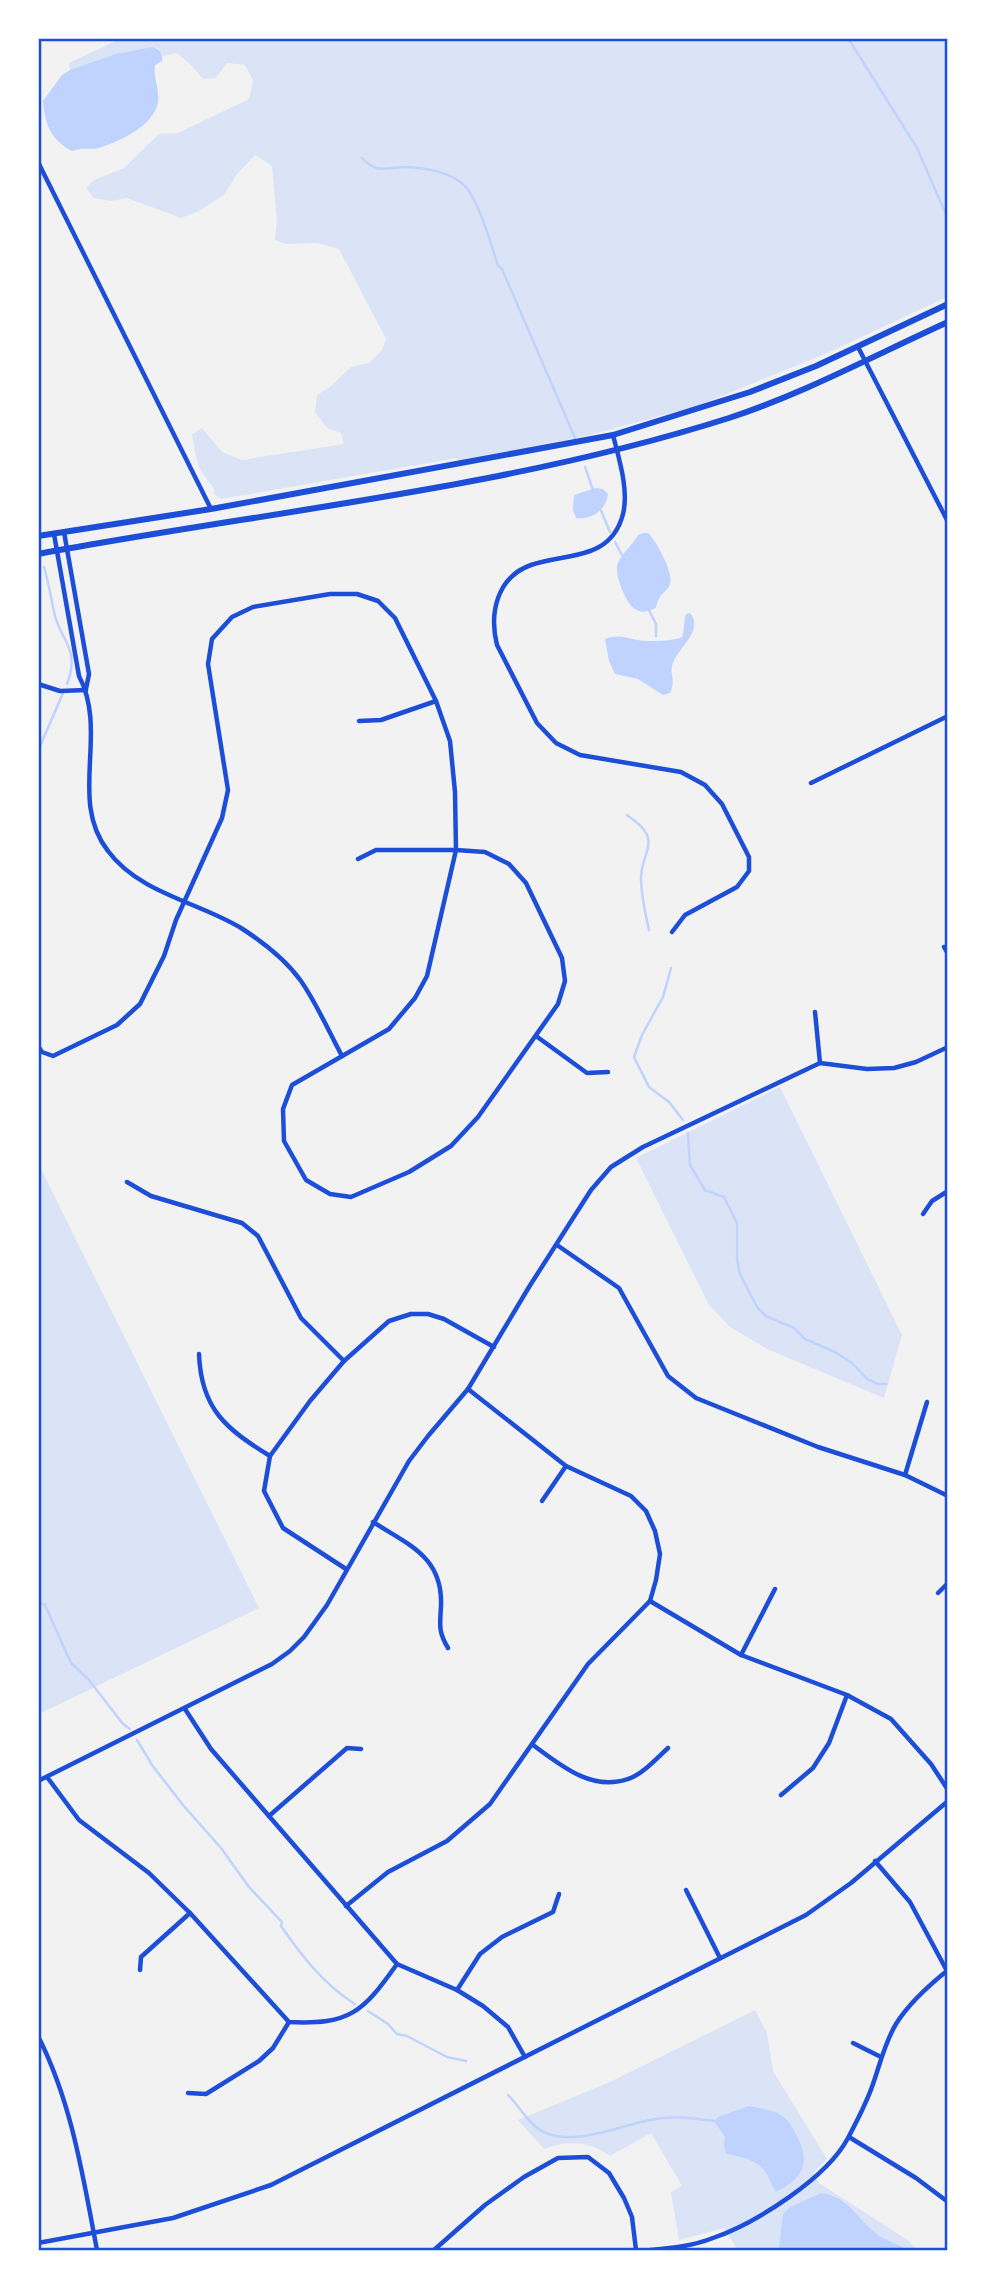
<svg xmlns="http://www.w3.org/2000/svg" width="986" height="2289" viewBox="0 0 986 2289" font-family="'PT Sans Narrow',sans-serif">
	<style>
		.green { fill: #dbe4f7 }
		.water { fill: #bfd3fe }
		.lines { fill: none; stroke-linecap: round; stroke-linejoin: round }
		.stream { stroke: #bfd3fe; stroke-width: 2.5 }
		.minor { stroke: #1d4ed8; stroke-width: 4.5 }
		.primary { stroke: #1d4ed8; stroke-width: 6 }
		.neatline { fill: none; stroke: #1d4ed8; stroke-width: 2.5 }
	</style>
	<rect width="100%" height="100%" fill="#f2f2f2"/>
	<g class="green">
		<path d="M122,38L947,39V297L825,354L697,406L586,436L459,461L457,458L221,499L214,494V489L199,468L196,457L192,434L202,428L222,452L242,460L344,444L341,433L327,428L315,412L317,395L330,387L351,367L369,363L382,350L386,339L339,249L317,243L286,244L275,240L277,220L272,166L255,155L237,174L224,195L197,212L181,218L127,198L111,201L94,198L86,188L94,180L124,168L159,134L178,133L249,99L253,80L245,65L227,63L216,78L203,79L192,66L177,53L163,56L159,49L152,47L70,70L69,63Z"/>
		<path d="M780,1087L902,1335L884,1398L767,1349L730,1327L709,1305L636,1158Z"/>
		<path d="M39,1165L259,1608L39,1714H38Z"/>
		<path d="M755,2010L767,2033L773,2071L827,2159L813,2173L819,2183L906,2239L918,2250H738L724,2228L679,2240L671,2192L682,2186L651,2133L610,2156C589,2141 568,2140 544,2149L518,2120L612,2081Z"/>
	</g>
	<g class="water">
		<path d="M152,47C160,49 163,53 162,61L155,65C153,78 160,90 158,103C152,127 120,141 99,148C90,150 83,147 72,151C51,140 45,125 43,101L62,75L70,70L116,54Z"/>
		<path d="M596,488L603,489L608,494C606,510 592,520 576,518L573,510L574,495Z"/>
		<path d="M643,533H648C656,540 674,574 670,584C667,593 659,592 656,608C649,611 642,614 635,609C626,604 613,572 618,563C622,553 633,545 638,535Z"/>
		<path d="M690,613C705,631 677,647 672,666C670,675 676,681 670,693L663,695L638,679L615,674L609,661L605,639C618,634 625,638 638,640C647,642 675,641 682,637C685,629 683,622 686,614Z"/>
		<path d="M749,2106C759,2108 772,2110 781,2115C789,2120 794,2130 798,2138C811,2166 801,2179 776,2192C771,2186 771,2182 768,2176C758,2159 743,2157 726,2154L724,2145L725,2137L714,2121L718,2117Z"/>
		<path d="M821,2193C850,2196 859,2224 883,2238C891,2243 900,2245 908,2250H779L783,2214L790,2207Z"/>
	</g>
	<g class="lines">
		<g class="stream">
			<path d="M848,38L917,148L948,219"/>
			<path d="M362,158C377,175 388,167 407,167C425,168 450,172 464,185C478,198 492,246 498,266L502,269L575,438"/>
			<path d="M585,467L593,490"/>
			<path d="M599,506L610,532"/>
			<path d="M615,542L623,557"/>
			<path d="M44,567C49,583 51,600 55,616C63,644 80,649 67,684"/>
			<path d="M649,610L656,624V636"/>
			<path d="M38,751L63,693"/>
			<path d="M627,815C666,842 640,849 641,881C642,898 645,913 649,930"/>
			<path d="M671,968L663,997L642,1035L634,1057L649,1087L669,1102L683,1120"/>
			<path d="M688,1133L690,1165L705,1190L724,1197L737,1223V1259L740,1274L757,1307L766,1316L794,1328L805,1339L835,1352L852,1363L867,1379L878,1384H886"/>
			<path d="M38,1601L45,1605L71,1663L89,1680L123,1724L130,1729"/>
			<path d="M137,1740L152,1765L183,1805L221,1848L249,1887L282,1922L281,1926C301,1955 324,1985 355,2004"/>
			<path d="M368,2011L388,2024L397,2034L407,2036L447,2057L466,2061"/>
			<path d="M508,2095C519,2106 524,2117 536,2127C565,2151 618,2126 650,2120C673,2115 692,2118 714,2121"/>
		</g>
		<g class="minor">
			<path d="M38,162L211,509"/>
			<path d="M858,347L948,522"/>
			<path d="M613,435C619,459 629,490 623,514C611,561 566,553 531,565C497,577 489,613 497,645L537,723L556,743L580,755L681,772L705,785L722,804L749,857V871L737,887L685,915L672,932"/>
			<path d="M64,532L89,674L86,689"/>
			<path d="M54,534L79,676C109,733 68,800 108,851C139,893 198,902 241,928C263,942 286,960 301,981C317,1004 329,1032 342,1056"/>
			<path d="M38,684L60,691L86,690"/>
			<path d="M359,721L381,720L436,701"/>
			<path d="M811,783L948,716"/>
			<path d="M944,947L948,954"/>
			<path d="M815,1012L820,1063"/>
			<path d="M536,1036L587,1073L608,1072"/>
			<path d="M38,1046L42,1052L53,1056L117,1025L140,1004L164,956L176,920L222,818L228,790L208,664L212,639L232,617L253,607L330,594H357L378,601L395,618L436,701L450,741L455,792L456,850L427,976L415,998L389,1029L292,1085L283,1109L284,1141L306,1180L330,1194L351,1197L409,1172L451,1146L478,1117L558,1004L565,981L562,958L526,883L509,864L485,852L456,850H376L358,859"/>
			<path d="M127,1182L151,1196L242,1223L258,1236L301,1318L344,1361"/>
			<path d="M923,1214L932,1201L948,1191"/>
			<path d="M557,1245L619,1288L668,1376L696,1398L818,1447L905,1475L948,1496"/>
			<path d="M199,1354C201,1409 226,1429 270,1456"/>
			<path d="M905,1475L927,1402"/>
			<path d="M542,1501L566,1466"/>
			<path d="M373,1522C409,1545 443,1557 441,1606C440,1625 438,1631 448,1648"/>
			<path d="M346,1569L283,1528L264,1491L270,1456L310,1401L344,1361L389,1321L411,1314H428L444,1319L494,1347"/>
			<path d="M938,1593L948,1583"/>
			<path d="M650,1601L741,1655L847,1695L891,1719L931,1764L948,1790"/>
			<path d="M741,1655L775,1589"/>
			<path d="M185,1709L211,1749L397,1964L457,1990L483,2006L508,2027L525,2057"/>
			<path d="M533,1745C560,1765 592,1792 628,1779C642,1775 657,1758 668,1748"/>
			<path d="M47,1777L79,1820L149,1873L190,1913L289,2022C350,2025 363,2012 397,1964"/>
			<path d="M38,1781L272,1664L290,1651L304,1637L327,1605L409,1461L428,1436L468,1389L529,1287L591,1190L611,1167L643,1147L820,1063L867,1069L894,1068L916,1062L948,1047"/>
			<path d="M781,1795L813,1768L829,1743L847,1695"/>
			<path d="M269,1816L347,1748L361,1749"/>
			<path d="M875,1861L910,1902L947,1971"/>
			<path d="M686,1890L720,1958"/>
			<path d="M346,1906L388,1872L447,1841L490,1804L588,1664L650,1601L656,1580L660,1554L655,1531L646,1511L631,1496L566,1466L468,1389"/>
			<path d="M140,1970L141,1957L190,1913"/>
			<path d="M457,1990L480,1954L502,1937L553,1912L559,1894"/>
			<path d="M38,2036C72,2103 83,2177 97,2250"/>
			<path d="M853,2043L881,2057"/>
			<path d="M188,2093L206,2094L259,2061L273,2048L289,2022"/>
			<path d="M849,2137L916,2178L948,2202"/>
			<path d="M38,2243L173,2218L271,2185L806,1915L851,1883L948,1801"/>
			<path d="M434,2250L485,2205L524,2177L558,2158L588,2157L609,2173L624,2198L632,2217L636,2250"/>
			<path d="M650,2250C671,2248 693,2246 713,2238C756,2223 827,2178 848,2138C857,2121 867,2102 873,2084C880,2064 885,2042 896,2024C909,2003 928,1986 948,1970"/>
		</g>
		<g class="primary">
			<path d="M38,536L211,509L613,435L750,392L816,366L948,304"/>
			<path d="M38,554C269,511 506,489 729,418C805,393 875,355 948,322"/>
		</g>
	</g>
	<rect width="986" height="2289" fill="none" stroke="#ffffff" stroke-width="80"/>
	<rect x="40" y="40" width="906" height="2209" class="neatline"/>
</svg>
